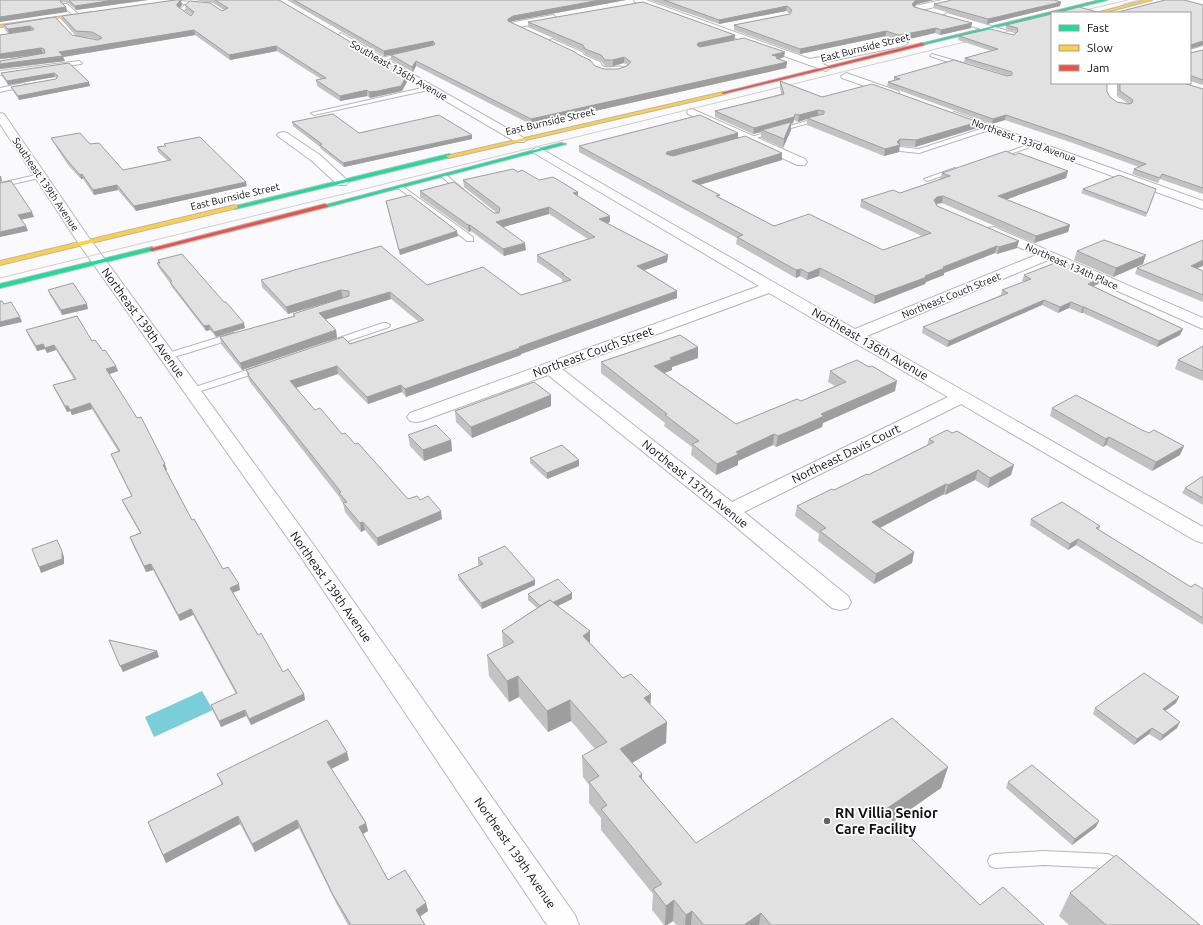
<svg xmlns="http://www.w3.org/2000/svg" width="1203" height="925" viewBox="0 0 1203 925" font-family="Ubuntu,sans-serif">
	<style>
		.water { fill: #7aced9 }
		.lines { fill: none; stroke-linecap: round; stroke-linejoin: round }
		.lane-casing { stroke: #b7b7ba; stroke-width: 2 }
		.street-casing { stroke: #b7b7ba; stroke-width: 2 }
		.fast-casing { stroke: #b7b7ba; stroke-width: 2 }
		.slow-casing { stroke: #b7b7ba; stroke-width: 2 }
		.jam-casing { stroke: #b7b7ba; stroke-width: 2 }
		.lane { fill: #fefeff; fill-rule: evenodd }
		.street { fill: #fefeff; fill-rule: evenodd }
		.fast { fill: #16e098; fill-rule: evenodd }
		.slow { fill: #ffcf43; fill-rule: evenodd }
		.jam { fill: #f24e42; fill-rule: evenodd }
		.tram { stroke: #d0d0d0; stroke-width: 1 }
		.wall { fill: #c2c2c2 }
		.shaded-wall { fill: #9e9e9e }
		.building { fill: #e2e1e2; stroke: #9e9e9e }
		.poi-dot { fill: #626264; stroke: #fff; stroke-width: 1.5 }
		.labels { text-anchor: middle; stroke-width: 3.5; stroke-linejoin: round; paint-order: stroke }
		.far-street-label { font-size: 10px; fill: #101012; stroke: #fff }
		.street-label { font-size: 12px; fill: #101012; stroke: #fff }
		.near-poi-label { font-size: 14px; font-weight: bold; fill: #101012; stroke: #fff; text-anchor: start }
	</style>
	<rect width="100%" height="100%" fill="#fafafd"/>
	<path class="water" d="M202,691L213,710L154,737L145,717Z"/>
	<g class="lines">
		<defs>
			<g id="lane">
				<path d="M170,0L192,2V4L184,10L194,17V19H190L179,10L186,4L172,2Z"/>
				<path d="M63,4H67L78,14V16H74L63,6Z"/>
				<path d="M55,17H59L77,37L86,38V40L74,39L55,19Z"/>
				<path d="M403,53L405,55L380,61L377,59Z"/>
				<path d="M932,54L966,64L967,65L964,67L930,56Z"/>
				<path d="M79,61L82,63L81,64L0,75V71Z"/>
				<path d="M24,83L27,85L26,86L0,92V88Z"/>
				<path d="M431,86L433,87V89L314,115L311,113Z"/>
				<path d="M818,118L823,119L745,141L740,140Z"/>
				<path d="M990,126L993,128L992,129L919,153L900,151L897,149L900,147L919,149Z"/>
				<path d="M1033,143L1038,144L999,158L994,157Z"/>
				<path d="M955,168L958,170L957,171L927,181L924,179Z"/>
				<path d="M41,174L44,176L43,177L0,187V183Z"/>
				<path d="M442,175H446L464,190V192H460L442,177Z"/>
				<path d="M398,186H402L473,237V241H467L398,188Z"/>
				<path d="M383,323H386L390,325L389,327L336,345H330L329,343L330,341Z"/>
				<path d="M233,333L236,334L237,336L236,338L171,358H165L164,356L165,354Z"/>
				<path d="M259,366L262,367L263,369L262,371L195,393L192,394L187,391L189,389Z"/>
				<path d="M1044,851L1108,854C1115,857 1122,862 1126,869L1123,874L1118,876L1105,868L1044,865L995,868L990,866L988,861L990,856L995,854Z"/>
			</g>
			<g id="street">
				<path d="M634,0H646L810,59L903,40L908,43L903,46L821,63L831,68L826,71L635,2Z"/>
				<path d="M943,0H958L957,2L917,11L913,8L914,6Z"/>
				<path d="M947,13L1015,33L1016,35L1012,38L944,18L943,16Z"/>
				<path d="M553,15L557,18L556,20L514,28L510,25L514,22Z"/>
				<path d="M341,33L524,138L526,140L524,142H516L338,38L337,36Z"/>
				<path d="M552,39L582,52L584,55L600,62L602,66C610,70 620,63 626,69L624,71C615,74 596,77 592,65L578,59L576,56L549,44L547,42Z"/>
				<path d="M1203,46V52L1190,56V50Z"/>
				<path d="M846,73L898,91L899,93L898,95H890L842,78L841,76Z"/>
				<path d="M1107,83H1117V96L1130,105L1129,107C1123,109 1108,103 1107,96C1106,92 1107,87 1107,83Z"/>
				<path d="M692,109L805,159L807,162L805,165H797L688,114L687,112L688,110Z"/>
				<path d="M954,112L1203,201V209L950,117L949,115Z"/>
				<path d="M0,113L4,114L87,235L313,544L575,915L579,925H547L299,554L77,241L0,124Z"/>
				<path d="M283,132L287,133L320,155L346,179L348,182L346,185H338L312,161L279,137L277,135L279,133Z"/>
				<path d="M538,147L855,329L1036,255L989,234L987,231L989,228L994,227L1203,318V329L1048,260L867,336L1203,527V543L1196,541L961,404L744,512L848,596L851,602L848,608L840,610L832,608L723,516L548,375L422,421L416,422L410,421L407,417L410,413L759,286L534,153L532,151L534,149ZM769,293L948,397L732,502L562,369Z"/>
			</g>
			<g id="fast">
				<path d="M1100,0H1107L922,45L920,44Z"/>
				<path d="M561,143L566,144L327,207L322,206Z"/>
				<path d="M449,154L451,155V157L235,209L232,207Z"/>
				<path d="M152,247L155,249L154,250L0,288V284Z"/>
			</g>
			<g id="slow">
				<path d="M1145,0H1152L1103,13H1096Z"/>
				<path d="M93,12L92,14L0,27V25Z"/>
				<path d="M723,92L725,93V94L449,158L446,156Z"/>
				<path d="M235,205L238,207L237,208L0,265V261Z"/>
			</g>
			<g id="jam">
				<path d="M922,43L924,45L723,94L721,93Z"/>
				<path d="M325,204L328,206L327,207L152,251L149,249Z"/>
			</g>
		</defs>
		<use href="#lane" class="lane-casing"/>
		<use href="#street" class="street-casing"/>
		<use href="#fast" class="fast-casing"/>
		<use href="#slow" class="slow-casing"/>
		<use href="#jam" class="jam-casing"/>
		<use href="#lane" class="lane"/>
		<use href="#street" class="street"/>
		<use href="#fast" class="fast"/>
		<use href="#slow" class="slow"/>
		<use href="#jam" class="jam"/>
		<g class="tram">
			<path d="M1123,4L1140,0"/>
			<path d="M1072,13L1128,0"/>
			<path d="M993,35L1022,28"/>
			<path d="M0,278L973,40"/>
		</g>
	</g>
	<g class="wall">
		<path d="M0,0H148L76,10L68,3L63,2L62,4L66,7L67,12Z"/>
		<path d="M181,0L182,5L179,8L191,16L192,14L186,10L185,5L222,11L224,10L213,3L194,0H279L408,80L402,91L379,96L370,98L367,96L340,101L317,86L316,80L321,79L277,51L230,60L195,35L63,57L65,61L0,69V61L33,55L0,59L9,34L5,30L4,25L55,17L72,35L98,40H99L93,38L78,36L63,21L62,16Z"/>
		<path d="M287,0H626L513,21L510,22L579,55L595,66L604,69H618L627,65L624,63L613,66H605L601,61L585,54L583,51L528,27V22L735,35L734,40L784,57L779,59L787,62L786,68L532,125L416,66L413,72L391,60V55L405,52L384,56Z"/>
		<path d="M650,0H934L917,4L914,6L971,28L940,35L935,33L905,40H897L886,36L800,54L734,30V25L790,14L786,11L719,24Z"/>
		<path d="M934,4L1060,6L987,24L933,8Z"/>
		<path d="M1190,13V53L1203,50V85L1190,81Z"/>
		<path d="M1052,14L1110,97L1117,102L1128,104H1130L1118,95V83H1183L1203,89V194L1160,179L1158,183L1132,174L1134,169L1139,167L1070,142L1005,120L992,124L887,86L888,82L894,80V77L1009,76L964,62L965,58L991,51L958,40L959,36L1014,35L1017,33L1016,32L1006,29V25Z"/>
		<path d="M69,63L90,86L19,100L13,91L11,87L56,79L57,78L55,77L8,85L2,76L1,73Z"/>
		<path d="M780,81L822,97L977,128L915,147L900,146L899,152L884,156L807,125V119L798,122L794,120L793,123L791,124V130L783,148L761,138V132L753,134L715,117V111L781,94L780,87Z"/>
		<path d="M292,122L359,133L472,139L344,167L321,149L320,147L293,126Z"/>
		<path d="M51,138L90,144L123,170L168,161L158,152L157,147L165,146L164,144L247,186L136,211L118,190L94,195L83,179H81L68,165L53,142Z"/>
		<path d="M738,138L782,160L700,185L719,197L774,226L883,250L922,236L860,207L861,200L900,193L940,179L942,173L1066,178L1006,199L1070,225L1068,232L1034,243L942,203L936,204L937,206L1017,248L997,254L995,253L944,273V275L926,282L925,284L874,304L819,276L807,280L800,276L796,278L736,244L737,238L579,152V146Z"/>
		<path d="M518,172L539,180L578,192V196L610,222L607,223L668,255L667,262L644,270L677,291V298L521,354V355L406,397L402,392L368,404L338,374L296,388L315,410L342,434L355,444L408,499L420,500L442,519L378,546L365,530L361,532L345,512L343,503L341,501L340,498L250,382L249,380L248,377L246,370L350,344L419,322L391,299L325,319L336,330L337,338L242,370L221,344L220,337L293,317V314L345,298H343L288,314L262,287L261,280L427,285L521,295L564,282L562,281V279L537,262V255L588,239L549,214L503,227L526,250L504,256L471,231L469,232L420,197V191L494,213H497L464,187L463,180Z"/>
		<path d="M1083,189H1156L1146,217L1081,193Z"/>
		<path d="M386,201L458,236L400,255L387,206Z"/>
		<path d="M1077,251L1143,264L1113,277L1074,260Z"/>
		<path d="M158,260L245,328L216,337L210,330L206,331L172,287L170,283L159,268L157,263H158Z"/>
		<path d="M1137,268H1197L1203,271V302L1135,274Z"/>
		<path d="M1024,275L1100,278L1098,284L1093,286L1183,329L1180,335L1157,347L1083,313H1081L1069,308L1058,313L1042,305L947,347L922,333L923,327L1001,295L1002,290L1024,282L1022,281Z"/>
		<path d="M48,290L88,309L62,315L50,295Z"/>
		<path d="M26,330L92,341L118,371L109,374L167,470H166L192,520L223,569L240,590L233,593L258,635L283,672L304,694L305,700L251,725L246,716L221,727L213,711L211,705L236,694L193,615L180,621L153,570L146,572L132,543L130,537L140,533L124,505L122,500L132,497L113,459L111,454L118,451L92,409L72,415L70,411L67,412L55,390L53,385L74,379L56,350L47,353L45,349L37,351L28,335Z"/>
		<path d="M1203,346V381L1175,369L1178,360Z"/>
		<path d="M698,347V358L672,367V370L664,373L736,424L801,401L835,386L828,382L830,371L895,391L823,423L822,427L802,436L776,447L773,445L738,461V465L716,475L691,455L692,447L664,426L665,423L601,373V362Z"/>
		<path d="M551,406L472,438L456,422L455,411Z"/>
		<path d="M1052,408L1142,430L1180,455L1152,471L1106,445L1103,447L1050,416Z"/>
		<path d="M408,435L451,440L452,451L424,461L410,446Z"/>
		<path d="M929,439L1011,475L988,488L975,480L945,495L944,494L880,528L914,552L912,563L874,584L818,541L819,534L795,516L797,506L868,475L927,445Z"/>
		<path d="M530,458L579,460V466L547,479L530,463Z"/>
		<path d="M1203,476V505L1182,493L1185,488Z"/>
		<path d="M1031,519L1100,526L1099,530L1191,587L1203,589V625L1076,545L1068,550L1030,525Z"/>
		<path d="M478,558L535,580V585L482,609L459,580L458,575L480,565L478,564Z"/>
		<path d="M528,594L572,599L557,606L590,631V643L623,678L651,694L650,704L666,743L632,763L642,774V779L696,843L948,767L941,788L893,821L980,905L1044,925H676L673,921L667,925H664L652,910L653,894L601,830V818L589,803V785L583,777L582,756L595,749L571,721L548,732L519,697L509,702L489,676L487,655L503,647L502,631L537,608L528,600Z"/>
		<path d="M1179,697L1176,703L1165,711L1177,728L1160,741L1149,734L1134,745L1093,714L1095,708Z"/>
		<path d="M349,760L331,769L366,823L368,831L363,834L388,880L426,903L428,911L420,917L425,925H348L336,903L299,828L255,852L240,824L166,863L148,822L222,785L217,774Z"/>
		<path d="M1008,782L1096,827L1072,845L1006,788Z"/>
		<path d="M1070,893L1200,925H1069L1059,916Z"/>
	</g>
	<g class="shaded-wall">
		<path d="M114,0H148L76,10L75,6Z"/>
		<path d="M181,0L182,5L178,9V11L177,4Z"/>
		<path d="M600,0H626L513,21L508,24V19L513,16Z"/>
		<path d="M916,0H934L917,4L912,9V4Z"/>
		<path d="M1061,2L1060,6L987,24L988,19Z"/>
		<path d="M787,6L786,11L719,24V20Z"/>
		<path d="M66,7L67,12L0,22V17Z"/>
		<path d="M972,23L971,28L940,35L941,30Z"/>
		<path d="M30,26L32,31L9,34L8,29Z"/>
		<path d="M936,28L935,33L905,40L906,34Z"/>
		<path d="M194,30L195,35L63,57L65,61L0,69V64L70,50Z"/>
		<path d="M886,31V36L800,54V49Z"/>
		<path d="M735,35L734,40L698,49L697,45L698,43Z"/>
		<path d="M433,41V46L384,56V51Z"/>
		<path d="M1203,41V45L1190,49V45Z"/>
		<path d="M276,46L277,51L230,60L229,55Z"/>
		<path d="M41,48L43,54L0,59V54Z"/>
		<path d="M785,52L784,57L779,59L778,63L772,55Z"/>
		<path d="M624,57V63L613,66V60Z"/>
		<path d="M416,61V66L413,72L412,67Z"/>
		<path d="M787,62L786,68L532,125L531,119Z"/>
		<path d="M54,73L55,77L8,85L7,81Z"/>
		<path d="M407,75L408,80L402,91L370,98L369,92Z"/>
		<path d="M89,82L90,86L19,100L18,96Z"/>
		<path d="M367,90V96L340,101V96Z"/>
		<path d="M818,110V117L807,118V119L798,122L799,115Z"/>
		<path d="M795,114L794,120L793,123L791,124V130L783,148L784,139L762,130L761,132L753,134L754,128Z"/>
		<path d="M1006,115L1005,120L992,124L993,119Z"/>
		<path d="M978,122L977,128L915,147L916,140Z"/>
		<path d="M738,133V139L667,159L666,154L667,152Z"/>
		<path d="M472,135V139L344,167L343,163Z"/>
		<path d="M900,139L899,152L884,156L885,149Z"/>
		<path d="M782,153V160L692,187V181Z"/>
		<path d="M1068,171L1066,178L997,203L998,196Z"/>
		<path d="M82,174L83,179H81L80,175Z"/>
		<path d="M0,176H1L2,181L0,182Z"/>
		<path d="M246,182L247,186L136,211L134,206Z"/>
		<path d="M117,185L118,190L94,195L93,190Z"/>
		<path d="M578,192V198L573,193Z"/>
		<path d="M943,196L942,203L936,204L934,200L937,197Z"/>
		<path d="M549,207V214L497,229L496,222Z"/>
		<path d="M32,212L34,217L20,220L18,215Z"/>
		<path d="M610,216V222L599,226V219Z"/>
		<path d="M468,225H470L471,231L469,232Z"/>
		<path d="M1070,225L1068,232L1034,243L1036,236Z"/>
		<path d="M26,226L28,231L0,237V232Z"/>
		<path d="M457,231L458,236L400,255L399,250Z"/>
		<path d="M1019,241L1017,248L997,254L999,247Z"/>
		<path d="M525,243L526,250L504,256L503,249Z"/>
		<path d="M997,246L995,253L944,273V275L926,282L925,284L874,304L875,296L925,276L943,267Z"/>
		<path d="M668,255L667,262L637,273V266Z"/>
		<path d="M1146,255L1143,264L1113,277L1116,268Z"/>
		<path d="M1203,260V266L1188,272L1191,266Z"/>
		<path d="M820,268L819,276L807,280L808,273Z"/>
		<path d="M801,269L800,276L796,278V270Z"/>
		<path d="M1100,278L1098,284L1086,290L1088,284Z"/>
		<path d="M341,290L343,298L288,314L286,307Z"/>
		<path d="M677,291V298L521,354V355L406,397L405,389L519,347Z"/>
		<path d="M390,292L391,299L321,321L319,313Z"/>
		<path d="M1044,300L1042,305L947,347L949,341Z"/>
		<path d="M1071,302L1069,308L1058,313L1060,307Z"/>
		<path d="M87,304L88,309L62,315L61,310Z"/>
		<path d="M1083,307H1084L1083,313H1081Z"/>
		<path d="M20,317L22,322L0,327V322Z"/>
		<path d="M244,323L245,328L216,337L214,332Z"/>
		<path d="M209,325L210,330L206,331L204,326Z"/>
		<path d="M1183,329L1180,335L1157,347L1159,341Z"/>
		<path d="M336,330L337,338L242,370L240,363Z"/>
		<path d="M43,344L45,349L37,351L36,346Z"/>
		<path d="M54,345L56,350L47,353L45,348Z"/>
		<path d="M698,347V358L672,367V370L654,377V366L670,358Z"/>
		<path d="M116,366L118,371L107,375L106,369Z"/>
		<path d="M337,366L338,374L292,389L290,381Z"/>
		<path d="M897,381L895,391L823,423L822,427L776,447L778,436L821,414Z"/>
		<path d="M401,385L402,392L368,404L367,397Z"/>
		<path d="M551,395V406L472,438L471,427Z"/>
		<path d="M90,403L92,409L72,415L70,410Z"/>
		<path d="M65,406H68L70,411L67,412Z"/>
		<path d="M774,434L773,445L738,461V465L716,475L717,464L736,452Z"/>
		<path d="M1109,437L1106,445L1103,447L1106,439Z"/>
		<path d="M451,440L452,451L424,461L423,450Z"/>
		<path d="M1184,446L1180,455L1152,471L1156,462Z"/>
		<path d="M579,460V466L547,479V473Z"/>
		<path d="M165,464L167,470H165L163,465Z"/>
		<path d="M1014,465L1011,475L988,488L990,478Z"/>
		<path d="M978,470L975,480L945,495L948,485Z"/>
		<path d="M946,484L944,494L870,533L872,522Z"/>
		<path d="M441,511L442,519L378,546L377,538Z"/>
		<path d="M363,522L365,530L361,532L360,523Z"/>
		<path d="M1078,539L1076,545L1068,550L1070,544Z"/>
		<path d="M62,551L64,557V564L41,573L39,567Z"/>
		<path d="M914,552L912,563L874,584L876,574Z"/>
		<path d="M151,564L153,570L146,572L144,566Z"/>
		<path d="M535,580V585L482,609L481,603Z"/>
		<path d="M239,584L240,590L231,593L230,588Z"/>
		<path d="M572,593V599L542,614V608Z"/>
		<path d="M191,609L193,615L180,621L178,615Z"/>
		<path d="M590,631V652L583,636Z"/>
		<path d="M157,651L159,657L123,672L120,666Z"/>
		<path d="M518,676L519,697L509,702L507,681Z"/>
		<path d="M304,694L305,700L251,725L249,719Z"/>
		<path d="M651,694L650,715L644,698Z"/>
		<path d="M1179,697L1176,703L1160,715L1163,709Z"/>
		<path d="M570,700L571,721L548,732L547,711Z"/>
		<path d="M245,710L246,716L221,727L219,721Z"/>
		<path d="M667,722L666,743L620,770V749Z"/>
		<path d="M1180,722L1177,728L1160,741L1163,735Z"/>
		<path d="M1152,728L1149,734L1134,745L1137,739Z"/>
		<path d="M347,752L349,760L329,770L327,762Z"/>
		<path d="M948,767L941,788L878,832L883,811Z"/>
		<path d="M642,774L641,796L639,776Z"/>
		<path d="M238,816L240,824L166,863L163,855Z"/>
		<path d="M297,820L299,828L255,852L252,844Z"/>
		<path d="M1099,821L1096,827L1072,845L1075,839Z"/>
		<path d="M366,823L368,831L361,835L359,827Z"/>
		<path d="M674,900L673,921L667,925H665L666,906Z"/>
		<path d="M426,903L428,911L417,918L416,910Z"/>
		<path d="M692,911L691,925H685L686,915Z"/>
		<path d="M761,913L759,925H744Z"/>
	</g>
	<g class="building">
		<path d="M0,0H61L60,1L66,7L0,17Z"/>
		<path d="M69,0H114L75,6Z"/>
		<path d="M175,0H181L177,4V6L191,16L194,12L185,5L190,1L210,3L222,11L228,8L215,0H279L407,75L401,86L378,91L369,92L367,90L340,96L316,80L326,78L276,46L229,55L194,30L59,52L63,56L0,64V61L45,53L44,49L41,48L0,54V35L33,30L34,29L30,26L8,29L4,25L55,17L72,35L98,40L102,38L101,37L92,32L76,31L62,16Z"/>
		<path d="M294,0H600L513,16L508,19V21L575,52L579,55L590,60L595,66L604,69H618L627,66L631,62L624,57L613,60H605L601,55L585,49L583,45L528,22L643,2L735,35L698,43L697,45L700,47L744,38L785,52L772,55L779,57L776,58L787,62L531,119L416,61L412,67L391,55L434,45L435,44L433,41L384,51Z"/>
		<path d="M664,0H916L912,4L914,7L972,23L941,30L936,28L906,34L898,35L886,31L800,49L734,25L790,14L792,10L787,6L719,20Z"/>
		<path d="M952,0H1054L1061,2L988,19L934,4Z"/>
		<path d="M1165,0H1184L1203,5V41L1190,45V53L1203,50V80L1192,76H1190V13H1114Z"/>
		<path d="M1079,7L1101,13H1054V11H1064Z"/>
		<path d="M1052,14V83H1107V92L1110,97L1117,102L1128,104L1132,103L1133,100L1120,91V83H1183L1203,89V188L1162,174L1160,178L1134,169L1146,164L1071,137L1006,115L993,119L888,82L900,79L894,77L954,60L1007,76L1012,75V72L965,58L998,49L959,36L990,29L1014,35L1018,31L1017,28L1006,25Z"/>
		<path d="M69,63L89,82L18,96L11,87L56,79L58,76L54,73L7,81L1,73Z"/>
		<path d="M780,81L822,97L872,84L978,122L916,140L900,139L897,142L900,145L885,149L807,118L824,114V111L818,110L799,115L795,114L794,117L754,128L715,111L784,94Z"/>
		<path d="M333,114L359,133L439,115L472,135L343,163L320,145L322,144L292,122Z"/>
		<path d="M700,115L738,133L667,152L666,154L673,156L745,136L782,153L692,181L720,195L716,196L774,226L809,214L883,250L931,233L861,200L893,190L900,193L950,176L942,173L1006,151L1015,155L1019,153L1068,171L998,196L1070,225L1036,236L943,196L937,197L934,200L937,206L1019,241L999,247L997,246L943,267L945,268L925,276L927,277L875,296L820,268L808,273L801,269L796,270L737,237L743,235L579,146Z"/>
		<path d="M791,122L784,139L762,130Z"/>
		<path d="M80,133L90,144L99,143L123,170L171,160L157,147L166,146L164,144L200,137L246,182L134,206L117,185L93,190L82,174L80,175L67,160L51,138Z"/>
		<path d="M513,169L518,172L522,170L539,180L553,177L578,192L573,193L610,216L599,219L668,255L637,266L677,291L519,347L520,348L405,389L401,385L367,397L337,366L290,381L315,410L320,408L342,434L345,433L355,444L358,443L408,499L417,496L420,500L428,496L441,511L377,538L363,522L360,523L343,503L347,502L339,493L341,492L248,375L249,374L246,370L343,337L350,344L424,320L390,292L319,313L336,330L240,363L220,337L295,316L293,314L349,296V291L341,290L286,307L261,280L298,269L381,246L427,285L483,267L521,295L571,280L562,274H564L537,255L595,237L549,207L496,222L525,243L503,249L470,225H468L420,191L454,182L494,213H499L500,208L463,180Z"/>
		<path d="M1119,175L1156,189L1147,213L1083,189Z"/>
		<path d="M11,181L32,212L18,215L26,226L0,232V183Z"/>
		<path d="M410,195L457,231L399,250L386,201Z"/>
		<path d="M1104,240L1146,255L1116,268L1077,251Z"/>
		<path d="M1203,240V260L1191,266L1203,271V295L1137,268Z"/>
		<path d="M182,254L216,293L224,302H226L244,323L214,332L209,325L204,326L170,282L172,281L157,263H160L158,260Z"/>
		<path d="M1060,261L1100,278L1088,284L1183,329L1159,341L1084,307H1083L1071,302L1060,307L1044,300L949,341L923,327L1008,293L1002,290L1031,279L1024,275Z"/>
		<path d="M73,283L87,304L61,310L48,290Z"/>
		<path d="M0,301H2L4,304L11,302L20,317L0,322Z"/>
		<path d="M77,316L92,341L95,340L103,351L105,350L116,366L106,369L137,418L141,417L165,464L163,465L192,520L194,519L223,569L228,567L239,584L230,588L258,635L261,633L283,672L288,669L304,694L249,719L245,710L219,721L211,705L237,693L191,609L178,615L151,564L144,566L130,537L141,533L122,500L132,496L111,454L120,451L90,403L70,410L68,406H65L53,385L76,379L54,345L45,348L43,344L36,346L26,330Z"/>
		<path d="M680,335L698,347L670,358L673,359L654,366L736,424L797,399L801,401L846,382L830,371L857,360L869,367L872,366L897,381L821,414L824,416L804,425L778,436L774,434L736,452L739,454L717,464L692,444L699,441L665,415L667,414L601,362Z"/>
		<path d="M1203,346V371L1178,360Z"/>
		<path d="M534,382L551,395L471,427L455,411Z"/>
		<path d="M1076,395L1142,430L1149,433L1154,430L1184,446L1156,462L1109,437L1106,439L1052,408Z"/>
		<path d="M436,425L451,440L423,450L408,435Z"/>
		<path d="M947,430L952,433L957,431L1014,465L990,478L978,470L948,485L946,484L872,522L914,552L876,574L820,531L826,528L797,506L832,489L834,490L867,474L868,475L934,442L929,439Z"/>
		<path d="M562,445L579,460L547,473L530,458Z"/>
		<path d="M1203,476V498L1185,488Z"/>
		<path d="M1062,502L1100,526L1096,528L1191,587L1195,584L1203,589V618L1078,539L1070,544L1031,519Z"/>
		<path d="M57,540L62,551V559L39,567L32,549Z"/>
		<path d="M505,546L535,580L481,603L458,575L483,564L478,558Z"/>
		<path d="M558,579L572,593L552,603L550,600L540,606L528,594Z"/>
		<path d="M550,600L590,631L583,636L623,678L631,674L651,694L644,698L667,722L620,749L642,774L639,776L696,843L892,718L948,767L883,811L980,905L1003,887L1044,925H771L761,913L744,925H704L692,911L686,915L674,900L666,906L653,889L662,884L601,809L607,805L589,782L599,776L582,756L607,742L570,700L547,711L518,676L507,681L487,655L514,642L502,631Z"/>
		<path d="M109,640L157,651L120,666Z"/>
		<path d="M1144,673L1179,697L1163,709L1180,722L1163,735L1152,728L1137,739L1095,708Z"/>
		<path d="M327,720L347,752L327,762L366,823L359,827L388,880L405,870L426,903L416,910L425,925H351L333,895L297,820L252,844L238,816L163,855L148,822L223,784L217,774Z"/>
		<path d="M1032,765L1099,821L1075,839L1008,782Z"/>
		<path d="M1116,855L1200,925H1106L1070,893Z"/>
	</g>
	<circle class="poi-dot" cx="827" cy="821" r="4"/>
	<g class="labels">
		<g class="far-street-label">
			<text transform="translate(865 47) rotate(-14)" y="4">East Burnside Street</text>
			<text transform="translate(399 70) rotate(30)" y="4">Southeast 136th Avenue</text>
			<text transform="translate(550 121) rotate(-13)" y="4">East Burnside Street</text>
			<text transform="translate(1024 140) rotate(20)" y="4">Northeast 133rd Avenue</text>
			<text transform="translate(46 184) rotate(56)" y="4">Southeast 139th Avenue</text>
			<text transform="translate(235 196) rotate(-13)" y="4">East Burnside Street</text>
			<text transform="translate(1072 266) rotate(24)" y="4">Northeast 134th Place</text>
			<text transform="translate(951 295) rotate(-22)" y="4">Northeast Couch Street</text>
		</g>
		<g class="street-label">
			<text transform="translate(143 323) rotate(54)" y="4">Northeast 139th Avenue</text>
			<text transform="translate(870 344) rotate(30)" y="4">Northeast 136th Avenue</text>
			<text transform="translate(593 352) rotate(-20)" y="4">Northeast Couch Street</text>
			<text transform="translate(846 454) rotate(-26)" y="4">Northeast Davis Court</text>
			<text transform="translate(695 484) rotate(39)" y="4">Northeast 137th Avenue</text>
			<text transform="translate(331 587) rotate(55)" y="4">Northeast 139th Avenue</text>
			<text transform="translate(515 853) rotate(55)" y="4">Northeast 139th Avenue</text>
		</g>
		<g class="near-poi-label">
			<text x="835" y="818">RN Villia Senior<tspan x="835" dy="16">Care Facility</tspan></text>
		</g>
	</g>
	<rect x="1051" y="12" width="140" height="72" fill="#ffffff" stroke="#9f9fa0"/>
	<rect x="1059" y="25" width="20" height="6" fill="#16e098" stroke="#9f9fa0"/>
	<text x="1087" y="32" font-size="12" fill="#101012">Fast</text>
	<rect x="1059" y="45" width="20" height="6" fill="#ffcf43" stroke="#9f9fa0"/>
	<text x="1087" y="52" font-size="12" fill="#101012">Slow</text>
	<rect x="1059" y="65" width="20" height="6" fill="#f24e42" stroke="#9f9fa0"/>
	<text x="1087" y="72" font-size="12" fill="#101012">Jam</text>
</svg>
